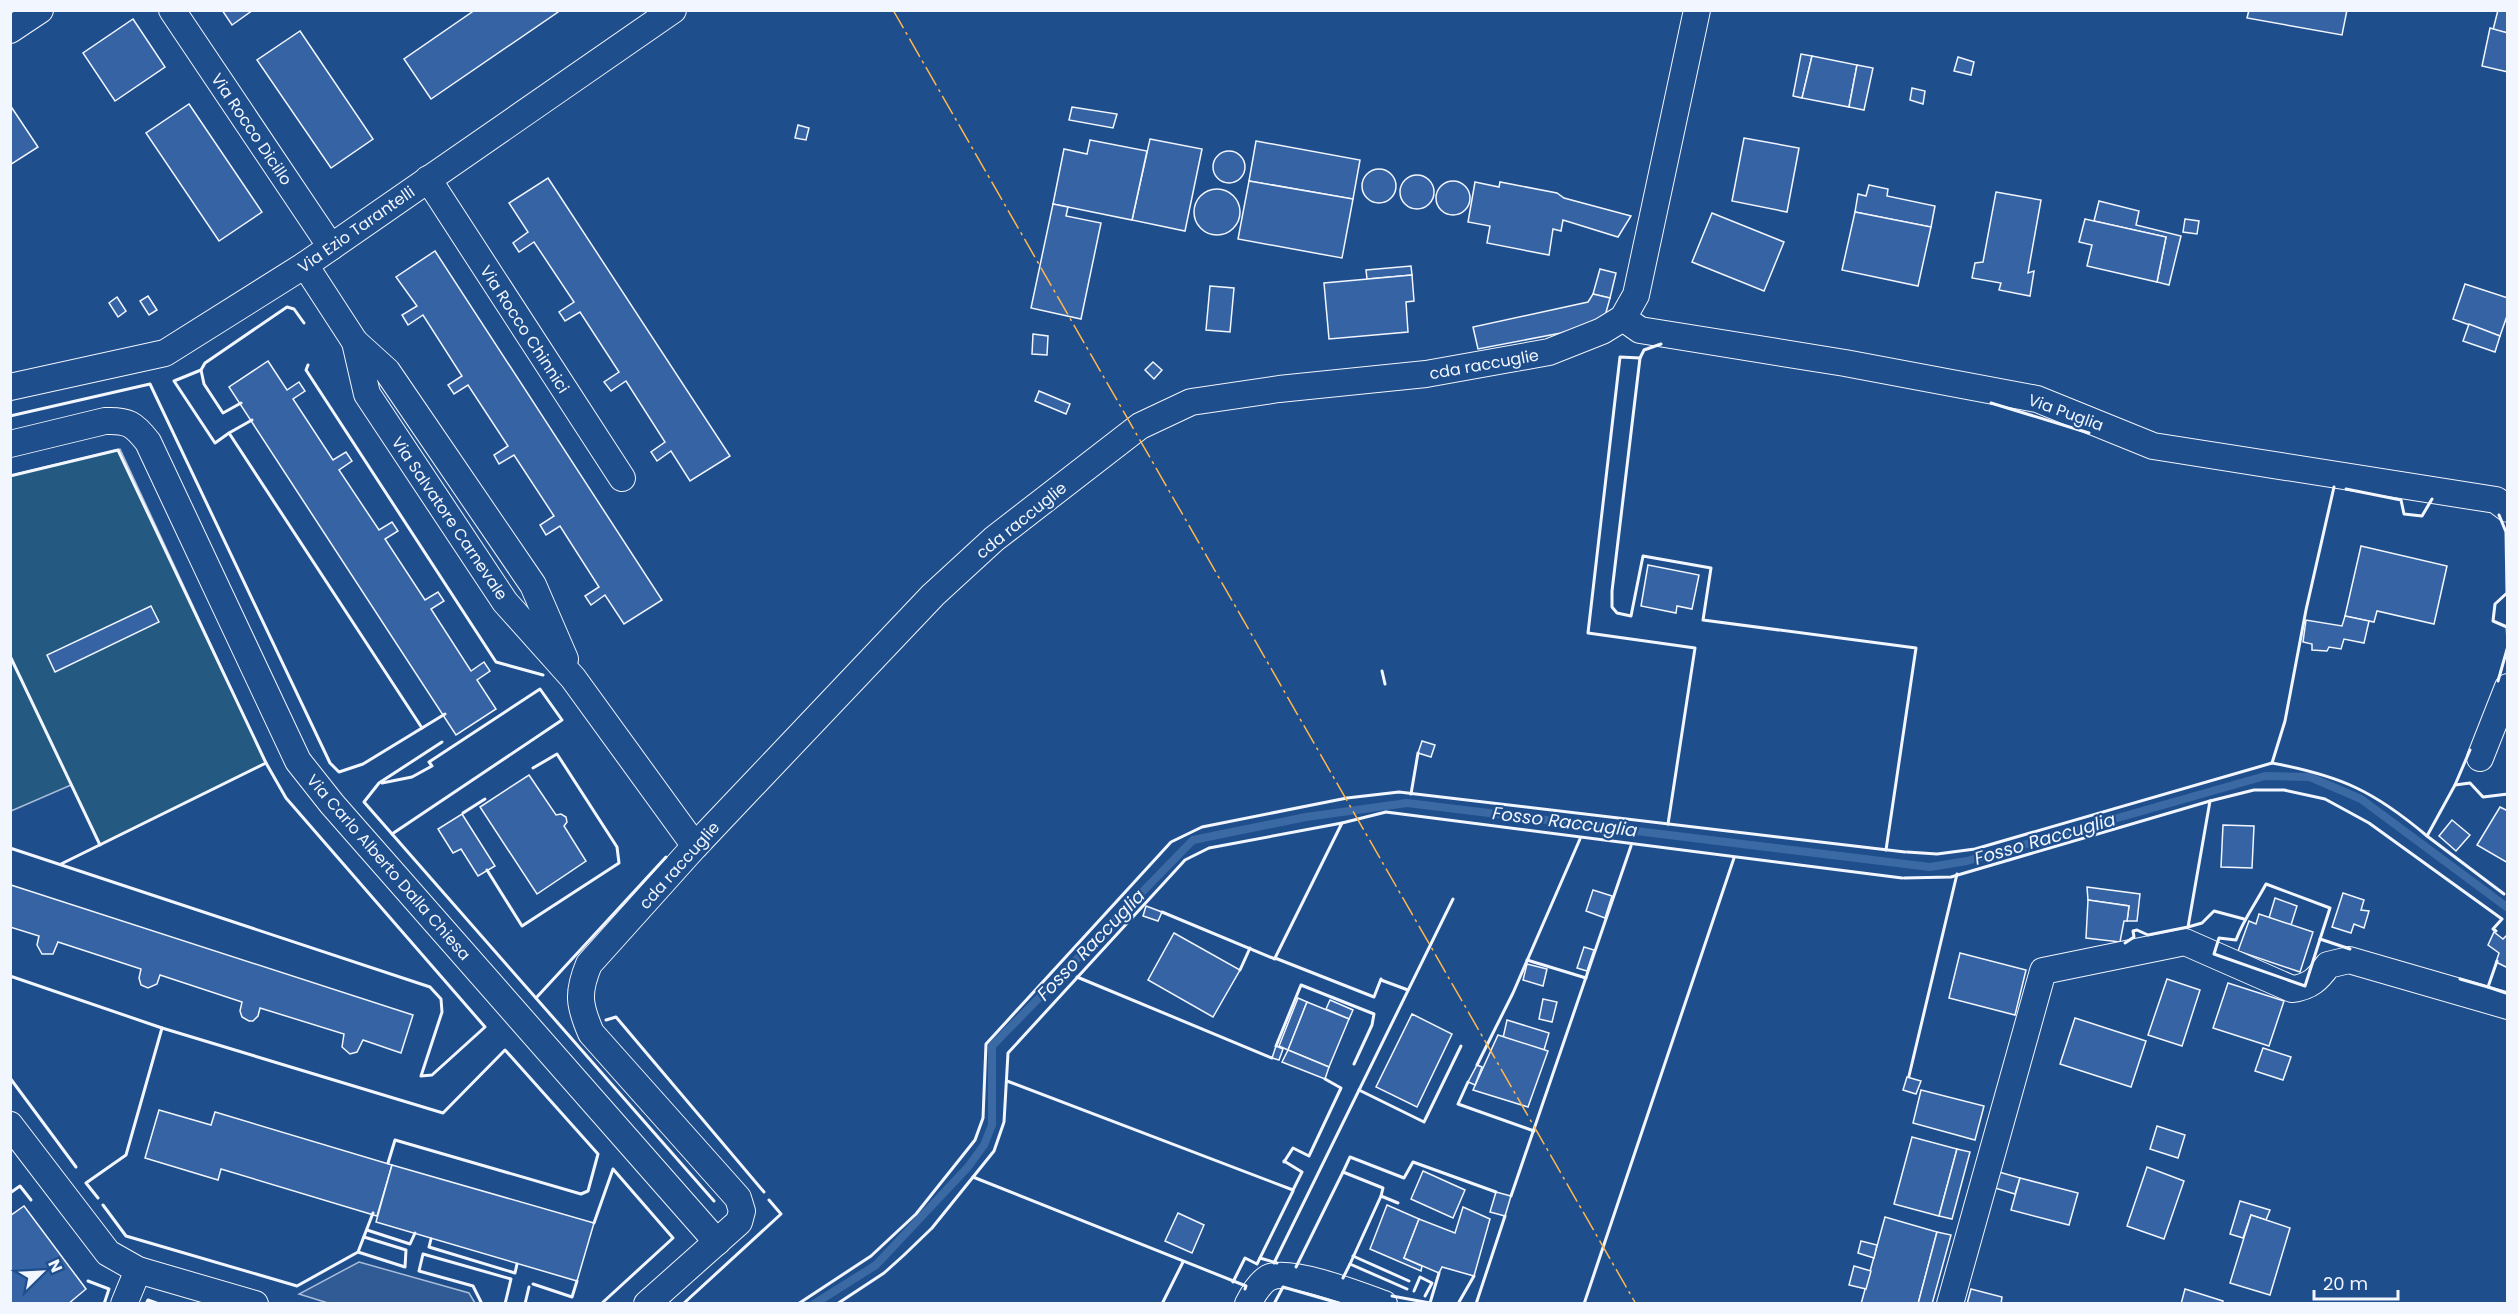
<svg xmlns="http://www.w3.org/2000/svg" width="2518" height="1314" viewBox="0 0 2518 1314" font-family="Poppins,sans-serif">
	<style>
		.garden { fill: #245a82; stroke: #a8bbd7; stroke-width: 1.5 }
		.parking { fill: #305b95; stroke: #a8bbd7; stroke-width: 1.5 }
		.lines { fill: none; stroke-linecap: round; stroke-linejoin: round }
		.stream { stroke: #3b69a3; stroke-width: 8 }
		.building { fill: #3563a3; stroke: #f2f6ff; stroke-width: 1.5 }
		.street-casing { stroke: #f2f6ff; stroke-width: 28 }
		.street { stroke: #1f4e8c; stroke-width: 26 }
		.wall { stroke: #f2f6ff; stroke-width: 3 }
		.power { stroke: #ffb74d; stroke-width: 1.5; stroke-dasharray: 21 4.5 3 4.5; stroke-linecap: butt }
		.labels { text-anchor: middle; stroke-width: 4.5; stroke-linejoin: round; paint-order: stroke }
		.street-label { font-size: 16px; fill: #f2f6ff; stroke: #1f4e8c }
		.water-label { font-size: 18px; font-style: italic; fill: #f2f6ff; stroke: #1f4e8c }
	</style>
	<rect width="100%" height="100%" fill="#1f4e8c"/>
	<path class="garden" d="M120,449L266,763L100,845L71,785L11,811V475Z"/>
	<path class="parking" d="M359,1262L469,1293L475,1303H328L299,1294Z"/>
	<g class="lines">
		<path class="stream" d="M814,1304L876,1265L968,1167L984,1145L992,1125V1046L1193,840L1306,817L1407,803L1930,867L1967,861L2265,776L2310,777L2361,799L2508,908"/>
	</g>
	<g class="building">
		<path d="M222,10H253L232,25Z"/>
		<path d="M475,10H561L431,99L404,59Z"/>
		<path d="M2249,10H2347L2342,35L2247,18Z"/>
		<path d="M2498,10H2508V33L2493,30Z"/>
		<path d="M133,19L165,67L115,101L83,53Z"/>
		<path d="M2490,28L2508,33V72L2482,66Z"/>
		<path d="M300,31L373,139L331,168L257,60Z"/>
		<path d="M1801,54L1812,56L1802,98L1793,96Z"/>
		<path d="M1812,56L1857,65L1849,107L1802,98Z"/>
		<path d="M1958,57L1974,62L1971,75L1954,71Z"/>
		<path d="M1857,65L1873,68L1864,110L1849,107Z"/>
		<path d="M1912,88L1925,91L1923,104L1910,100Z"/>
		<path d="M189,104L262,212L219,241L146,133Z"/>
		<path d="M10,105L38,147L10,165Z"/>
		<path d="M1072,107L1117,114L1113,128L1069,120Z"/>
		<path d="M798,125L809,128L806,140L795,138Z"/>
		<path d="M1744,138L1799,148L1787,212L1732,201Z"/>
		<path d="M1150,139L1202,149L1185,231L1132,220Z"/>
		<path d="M1090,140L1147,151L1132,220L1053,204L1064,149L1087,154Z"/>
		<path d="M1256,141L1360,160L1353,199L1249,181Z"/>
		<circle cx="1229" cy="167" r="16"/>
		<circle cx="1379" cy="186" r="17"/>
		<circle cx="1417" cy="192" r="17"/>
		<path d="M548,178L730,456L690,481L671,451L657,461L651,452L665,442L626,381L611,391L604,382L619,372L580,312L565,321L559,312L574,302L534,242L519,252L513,243L528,232L509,203Z"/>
		<path d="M1249,181L1353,199L1342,258L1238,239Z"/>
		<circle cx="1453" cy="198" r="17"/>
		<path d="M1475,182L1499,187L1500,182L1557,193L1564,198L1631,216L1618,237L1563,220L1561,231L1553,229L1549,255L1487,243L1490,226L1468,222Z"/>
		<path d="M1869,185L1888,189L1887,196L1935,206L1931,227L1855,212L1858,194L1866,196Z"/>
		<circle cx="1217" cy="212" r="23"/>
		<path d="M1996,192L2041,200L2028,273L2034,271L2030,296L1999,290L2001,283L1972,278L1975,263L1983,262Z"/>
		<path d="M2099,201L2139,211L2136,225L2181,236L2169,285L2157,282L2166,237L2094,221Z"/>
		<path d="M1053,204L1068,207L1066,216L1101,223L1081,319L1031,308Z"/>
		<path d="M1855,212L1931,227L1918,286L1842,270Z"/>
		<path d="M1712,213L1784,242L1764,291L1692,262Z"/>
		<path d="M2085,219L2166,237L2157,282L2087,266L2092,245L2079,242Z"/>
		<path d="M2185,219L2199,221L2197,234L2183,232Z"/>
		<path d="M435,251L662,600L624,624L605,595L591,605L585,596L599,587L560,526L546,535L540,525L554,516L514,455L499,464L494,455L508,446L468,385L454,394L448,385L462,376L423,315L408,325L402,315L417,306L396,277Z"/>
		<path d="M1411,266L1412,275L1367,279L1366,270Z"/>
		<path d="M1600,269L1616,273L1610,298L1593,294Z"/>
		<path d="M1412,275L1414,301L1406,302L1408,332L1329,339L1324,283Z"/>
		<path d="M2465,284L2508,298V313L2500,336L2453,319Z"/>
		<path d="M1210,286L1234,288L1230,332L1206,330Z"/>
		<path d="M1593,294L1610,298L1605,316L1593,323L1561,333L1478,349L1473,327L1588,302Z"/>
		<path d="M148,296L157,310L149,315L140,301Z"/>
		<path d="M117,297L126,311L118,317L109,303Z"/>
		<path d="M2469,324L2500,336L2495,352L2463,341Z"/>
		<path d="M1033,334L1048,336L1047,355L1032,354Z"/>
		<path d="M268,361L287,390L299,382L305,391L293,399L333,460L346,452L352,461L339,470L379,530L392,522L398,531L385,539L425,600L438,592L444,601L431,609L471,671L484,662L490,671L477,680L496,709L456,735L229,387Z"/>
		<path d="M1153,362L1162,370L1154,379L1145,370Z"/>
		<path d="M1039,391L1070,404L1066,414L1035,401Z"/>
		<path d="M2361,546L2447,566L2434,624L2377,611L2374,622L2345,616Z"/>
		<path d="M1648,565L1699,575L1692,609L1677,606L1676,613L1641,606Z"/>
		<path d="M151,606L159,622L55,672L47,655Z"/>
		<path d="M2345,616L2369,621L2364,643L2344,639L2341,649L2329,647L2327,651L2312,650V644L2303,642L2306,620L2342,626Z"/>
		<path d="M1422,741L1435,745L1431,757L1418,753Z"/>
		<path d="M529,775L556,815L561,814L566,817L567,822L564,826L586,861L537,894L480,807Z"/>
		<path d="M2500,807L2508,811V863L2477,845Z"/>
		<path d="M462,814L495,866L478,876L461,849L453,853L438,829Z"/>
		<path d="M2452,820L2470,835L2456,851L2439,836Z"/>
		<path d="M2223,825L2254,826L2252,868L2221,867Z"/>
		<path d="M11,885L413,1015L401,1053L363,1040L357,1052L350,1054L342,1047L344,1034L260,1008L258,1016L253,1021H249L242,1017L240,1011L242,1002L160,975L157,984L148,988L141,985L139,978L141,969L58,942L53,954H42L37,945L39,936L10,927Z"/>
		<path d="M2087,887L2140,894L2137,921H2127L2129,906L2088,900Z"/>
		<path d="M1593,890L1612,896L1605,918L1586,911Z"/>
		<path d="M2343,893L2364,900L2361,910L2369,911L2364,928L2354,924L2351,933L2332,927Z"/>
		<path d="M2275,898L2297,906L2291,925L2269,918Z"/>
		<path d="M2088,900L2129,906L2127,921H2124L2120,942L2086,938Z"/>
		<path d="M1146,906L1162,912L1158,921L1143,916Z"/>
		<path d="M2259,914L2313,932L2300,972L2238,951L2249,921L2256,924Z"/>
		<path d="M2494,932L2503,939L2508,934V968L2496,962L2499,953L2488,945Z"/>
		<path d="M1174,933L1240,970L1213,1017L1148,980Z"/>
		<path d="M1584,947L1594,950L1587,971L1577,968Z"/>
		<path d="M1960,953L2026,970L2015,1015L1949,998Z"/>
		<path d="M1527,964L1547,969L1543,986L1523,980Z"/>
		<path d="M2167,979L2200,990L2182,1046L2148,1035Z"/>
		<path d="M2228,983L2284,1001L2269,1046L2213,1028Z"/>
		<path d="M1298,998L1307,1002L1288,1050L1279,1046Z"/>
		<path d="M1543,999L1557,1002L1552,1022L1539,1019Z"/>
		<path d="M1330,1000L1353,1010L1349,1019L1326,1009Z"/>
		<path d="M1307,1002L1349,1019L1329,1067L1288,1050Z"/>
		<path d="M1412,1014L1452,1034L1417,1107L1376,1087Z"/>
		<path d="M2075,1018L2146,1041L2131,1087L2060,1064Z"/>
		<path d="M1507,1020L1549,1033L1544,1050L1503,1038Z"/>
		<path d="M1498,1035L1548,1051L1528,1107L1473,1090Z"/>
		<path d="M1276,1046L1283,1049L1279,1060L1272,1058Z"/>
		<path d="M2263,1048L2291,1057L2283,1080L2255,1071Z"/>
		<path d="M1288,1050L1329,1067L1325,1079L1282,1062Z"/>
		<path d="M1477,1065L1482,1067L1475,1085L1468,1082Z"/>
		<path d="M1907,1077L1921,1081L1916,1094L1903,1090Z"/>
		<path d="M1921,1090L1984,1106L1975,1140L1913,1123Z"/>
		<path d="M159,1110L211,1125L215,1112L392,1165L377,1216L221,1169L218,1180L145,1158Z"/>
		<path d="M2157,1126L2185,1135L2178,1158L2150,1149Z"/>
		<path d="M1912,1137L1957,1149L1939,1216L1894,1204Z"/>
		<path d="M1957,1149L1970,1152L1952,1219L1939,1216Z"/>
		<path d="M392,1165L594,1223L577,1281L376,1222Z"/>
		<path d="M2147,1167L2184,1181L2164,1239L2127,1226Z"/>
		<path d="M1423,1171L1465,1190L1453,1218L1411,1199Z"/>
		<path d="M1999,1172L2020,1178L2015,1194L1995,1188Z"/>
		<path d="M2020,1178L2078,1193L2069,1225L2011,1210Z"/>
		<path d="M1496,1192L1511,1196L1505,1216L1490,1212Z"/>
		<path d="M2240,1201L2270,1210L2266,1220L2251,1215L2243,1238L2230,1234Z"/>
		<path d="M1387,1205L1419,1219L1404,1258L1422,1266L1421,1271L1370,1249Z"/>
		<path d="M24,1206L86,1289L68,1304H10V1216Z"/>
		<path d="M1463,1207L1490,1219L1474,1276L1442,1267L1439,1273L1404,1258L1419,1219L1455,1233Z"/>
		<path d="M1178,1213L1204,1225L1192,1253L1165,1241Z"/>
		<path d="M2251,1215L2290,1228L2270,1295L2230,1283Z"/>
		<path d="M1885,1217L1937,1232L1918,1304H1861Z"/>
		<path d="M1937,1232L1951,1235L1932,1304H1918Z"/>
		<path d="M1861,1241L1877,1245L1874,1258L1858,1253Z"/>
		<path d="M1854,1266L1871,1271L1866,1289L1849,1285Z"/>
		<path d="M1971,1289L2002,1297L2001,1304H1967Z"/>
		<path d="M2185,1289L2223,1301L2222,1304H2181Z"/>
	</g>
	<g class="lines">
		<defs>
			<g id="street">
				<path d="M172,10L331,247"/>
				<path d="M10,30L40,10"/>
				<path d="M428,179L622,478"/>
				<path d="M305,265L355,342L387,371L533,585L565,659"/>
				<path d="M1623,318L1640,330L1845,363L2037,399L2153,446L2496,500L2508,509"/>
				<path d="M355,342L367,394L505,602L573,678L695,846"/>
				<path d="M10,387L165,353L305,265L673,10"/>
				<path d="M10,444L105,421C128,420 134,424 148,442L298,761L332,804L717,1242"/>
				<path d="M2480,758L2508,687"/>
				<path d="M10,1125L108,1253L138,1270L255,1304"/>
				<path d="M124,1304L138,1270"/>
				<path d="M647,1304L739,1222L742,1211L738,1198L591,1033C579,1005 577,993 589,964L695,846L933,595L994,539L1140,426L1191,402L1279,389L1426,374L1549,352L1602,331L1623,318L1636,295L1697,10"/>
				<path d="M1248,1304C1252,1296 1260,1283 1268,1278C1288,1267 1362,1296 1384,1304"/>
				<path d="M1950,1304L2043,971L2185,942L2292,989C2310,987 2318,979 2328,965L2349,960L2508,1006"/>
			</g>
		</defs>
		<use href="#street" class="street-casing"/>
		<use href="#street" class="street"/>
		<g class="wall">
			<path d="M1661,344L1644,350L1640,358L1612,591V607L1617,613L1631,616L1643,556L1711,568L1703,620L1916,648L1886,850"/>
			<path d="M1640,358L1620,357L1588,633L1695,648L1668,824"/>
			<path d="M308,365L306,370L496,662L543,675"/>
			<path d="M201,370L174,381L215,443L229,433L422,728"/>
			<path d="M241,403L223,413L204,384L201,370L205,363L287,307L294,309L304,323"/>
			<path d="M1991,403L2089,433"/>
			<path d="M10,416L150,384L330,763L339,772L363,764L445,714"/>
			<path d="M229,433L252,420"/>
			<path d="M10,476L118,450L266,763L61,864"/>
			<path d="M2334,487L2306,610L2285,721L2272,763C2341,776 2374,791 2427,836"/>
			<path d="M2346,489L2401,500L2404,514L2422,516L2432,499"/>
			<path d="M2499,515L2506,532L2507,593L2495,604L2493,621L2507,627L2508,643"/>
			<path d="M10,656L100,845"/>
			<path d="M1382,671L1385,684"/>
			<path d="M2498,681L2508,646"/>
			<path d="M442,742L379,783L364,802L714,1201"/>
			<path d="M382,783L412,777L432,766L429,762L540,689L562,720L392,834"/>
			<path d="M2455,785L2470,750"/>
			<path d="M1411,794L1418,753"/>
			<path d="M463,813L485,799"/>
			<path d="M1342,823L1275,958L1374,997L1381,979"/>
			<path d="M10,848L430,987L441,999L442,1012L421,1076L432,1075L485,1027L286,798L266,763"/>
			<path d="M1907,852L1937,854L1975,849L2272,763"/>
			<path d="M487,870L522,926L619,863L617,847L557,754L533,768"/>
			<path d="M1904,878L1951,877L2210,801L2254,790H2284L2325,799L2369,823L2502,919L2493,929L2496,931"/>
			<path d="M2266,884L2330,908L2305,986L2214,954L2219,938L2236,940C2243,920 2256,903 2266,884Z"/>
			<path d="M2504,894L2427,836L2455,785L2470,783L2483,797L2508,794"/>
			<path d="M1162,912L1275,959"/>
			<path d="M2188,927L2202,923L2214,911L2244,919"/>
			<path d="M2320,939L2350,949"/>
			<path d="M2125,943L2134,937L2133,931L2137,930L2148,935L2188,927L2210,801"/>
			<path d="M1527,960L1586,978"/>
			<path d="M1240,970L1250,948"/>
			<path d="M10,976L162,1028L126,1155L86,1183L98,1198"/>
			<path d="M1077,977L1272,1058"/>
			<path d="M2460,979L2488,987L2497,961"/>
			<path d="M1381,980L1408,990"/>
			<path d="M2488,987L2506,993"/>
			<path d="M536,998L666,857"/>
			<path d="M606,1020L616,1017L764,1192"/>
			<path d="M162,1028L443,1113L505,1050L598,1154L588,1191L581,1194L395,1140L388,1163"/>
			<path d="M1276,1046L1301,985L1374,1014L1372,1025L1354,1064"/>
			<path d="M1477,1065L1513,993L1580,839"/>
			<path d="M1909,1076L1957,874"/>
			<path d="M10,1078L76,1167"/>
			<path d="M1007,1081L1293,1190L1302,1172L1284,1161"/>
			<path d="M1468,1082L1458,1104L1534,1131"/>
			<path d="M1359,1090L1424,1122L1461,1046"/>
			<path d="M1284,1162L1293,1148L1309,1156L1341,1088L1325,1079"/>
			<path d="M1343,1172L1350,1157L1404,1178L1413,1162L1496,1192"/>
			<path d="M973,1177L1246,1286L1245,1289"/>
			<path d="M10,1193L20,1186L31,1200"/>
			<path d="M1511,1196L1631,846"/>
			<path d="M1398,1203L1381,1196L1350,1264L1407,1289"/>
			<path d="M103,1205L126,1236L297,1286L358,1252L373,1213"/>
			<path d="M594,1223L613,1169L673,1238L601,1304"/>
			<path d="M367,1230L410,1244L415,1233"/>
			<path d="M431,1239L429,1247L515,1273L517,1264"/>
			<path d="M358,1252L405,1267L406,1250L364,1237"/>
			<path d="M1353,1256L1409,1281"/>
			<path d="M1260,1258L1277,1263"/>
			<path d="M1274,1263L1453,899"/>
			<path d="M1296,1267L1343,1172L1383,1188L1381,1196"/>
			<path d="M1343,1278L1350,1264"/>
			<path d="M88,1281L109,1289L104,1304"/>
			<path d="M1233,1282L1245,1258L1257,1264L1293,1191"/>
			<path d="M533,1284L572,1297L577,1281"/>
			<path d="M1414,1291L1420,1277L1432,1283L1425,1296"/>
			<path d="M1392,1296L1430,1303L1439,1273"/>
			<path d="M146,1304L148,1300L159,1304"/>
			<path d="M482,1304L473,1286L419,1271L423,1254L511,1279L505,1304"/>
			<path d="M525,1304L529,1287"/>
			<path d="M683,1304L781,1214L769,1200"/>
			<path d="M798,1304L871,1256L916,1214L975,1140L983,1118L986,1044L1171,842L1202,827L1347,798L1399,792L1905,852"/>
			<path d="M837,1304L884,1273L904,1255L932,1228L994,1151L1004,1122L1008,1053L1185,860L1209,848L1342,823L1386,812L1902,878"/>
			<path d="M1162,1304L1183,1262"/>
			<path d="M1274,1304L1283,1287L1342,1304"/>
			<path d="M1460,1304L1459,1302L1474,1276"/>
			<path d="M1476,1304L1505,1216"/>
			<path d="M1523,1304H1525"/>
			<path d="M1584,1304L1734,858"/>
		</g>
		<path class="power" d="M893,10L1636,1304"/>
	</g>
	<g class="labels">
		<g class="street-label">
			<text transform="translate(252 129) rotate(56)" y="6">Via Rocco Dicillo</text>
			<text transform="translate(356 229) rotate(-35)" y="6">Via Ezio Tarantelli</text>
			<text transform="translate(525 329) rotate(57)" y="6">Via Rocco Chinnici</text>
			<text transform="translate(1484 364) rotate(-10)" y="6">cda raccuglie</text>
			<text transform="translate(2066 412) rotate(20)" y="6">Via Puglia</text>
			<text transform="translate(450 518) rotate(56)" y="6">Via Salvatore Carnevale</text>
			<text transform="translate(1021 520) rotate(-39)" y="6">cda raccuglie</text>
			<text transform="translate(679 865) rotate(-48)" y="6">cda raccuglie</text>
			<text transform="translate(389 867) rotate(49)" y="6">Via Carlo Alberto Dalla Chiesa</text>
		</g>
		<g class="water-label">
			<text transform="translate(1565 822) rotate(7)" y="6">Fosso Raccuglia</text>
			<text transform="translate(2045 839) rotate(-16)" y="6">Fosso Raccuglia</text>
			<text transform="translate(1091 945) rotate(-46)" y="6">Fosso Raccuglia</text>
		</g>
	</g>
	<rect width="2518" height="1314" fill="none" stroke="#f2f6ff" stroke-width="24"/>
	<g transform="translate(42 1272) rotate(66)" stroke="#1f4e8c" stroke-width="4.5" paint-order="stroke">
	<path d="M0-4.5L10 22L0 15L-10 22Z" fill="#f2f6ff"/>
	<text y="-9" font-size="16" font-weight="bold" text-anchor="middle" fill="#f2f6ff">N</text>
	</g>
	<path d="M2314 1290v9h84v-9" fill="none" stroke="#f2f6ff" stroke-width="3"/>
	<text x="2323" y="1290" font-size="18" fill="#f2f6ff" stroke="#1f4e8c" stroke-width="4.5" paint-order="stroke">20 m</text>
</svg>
